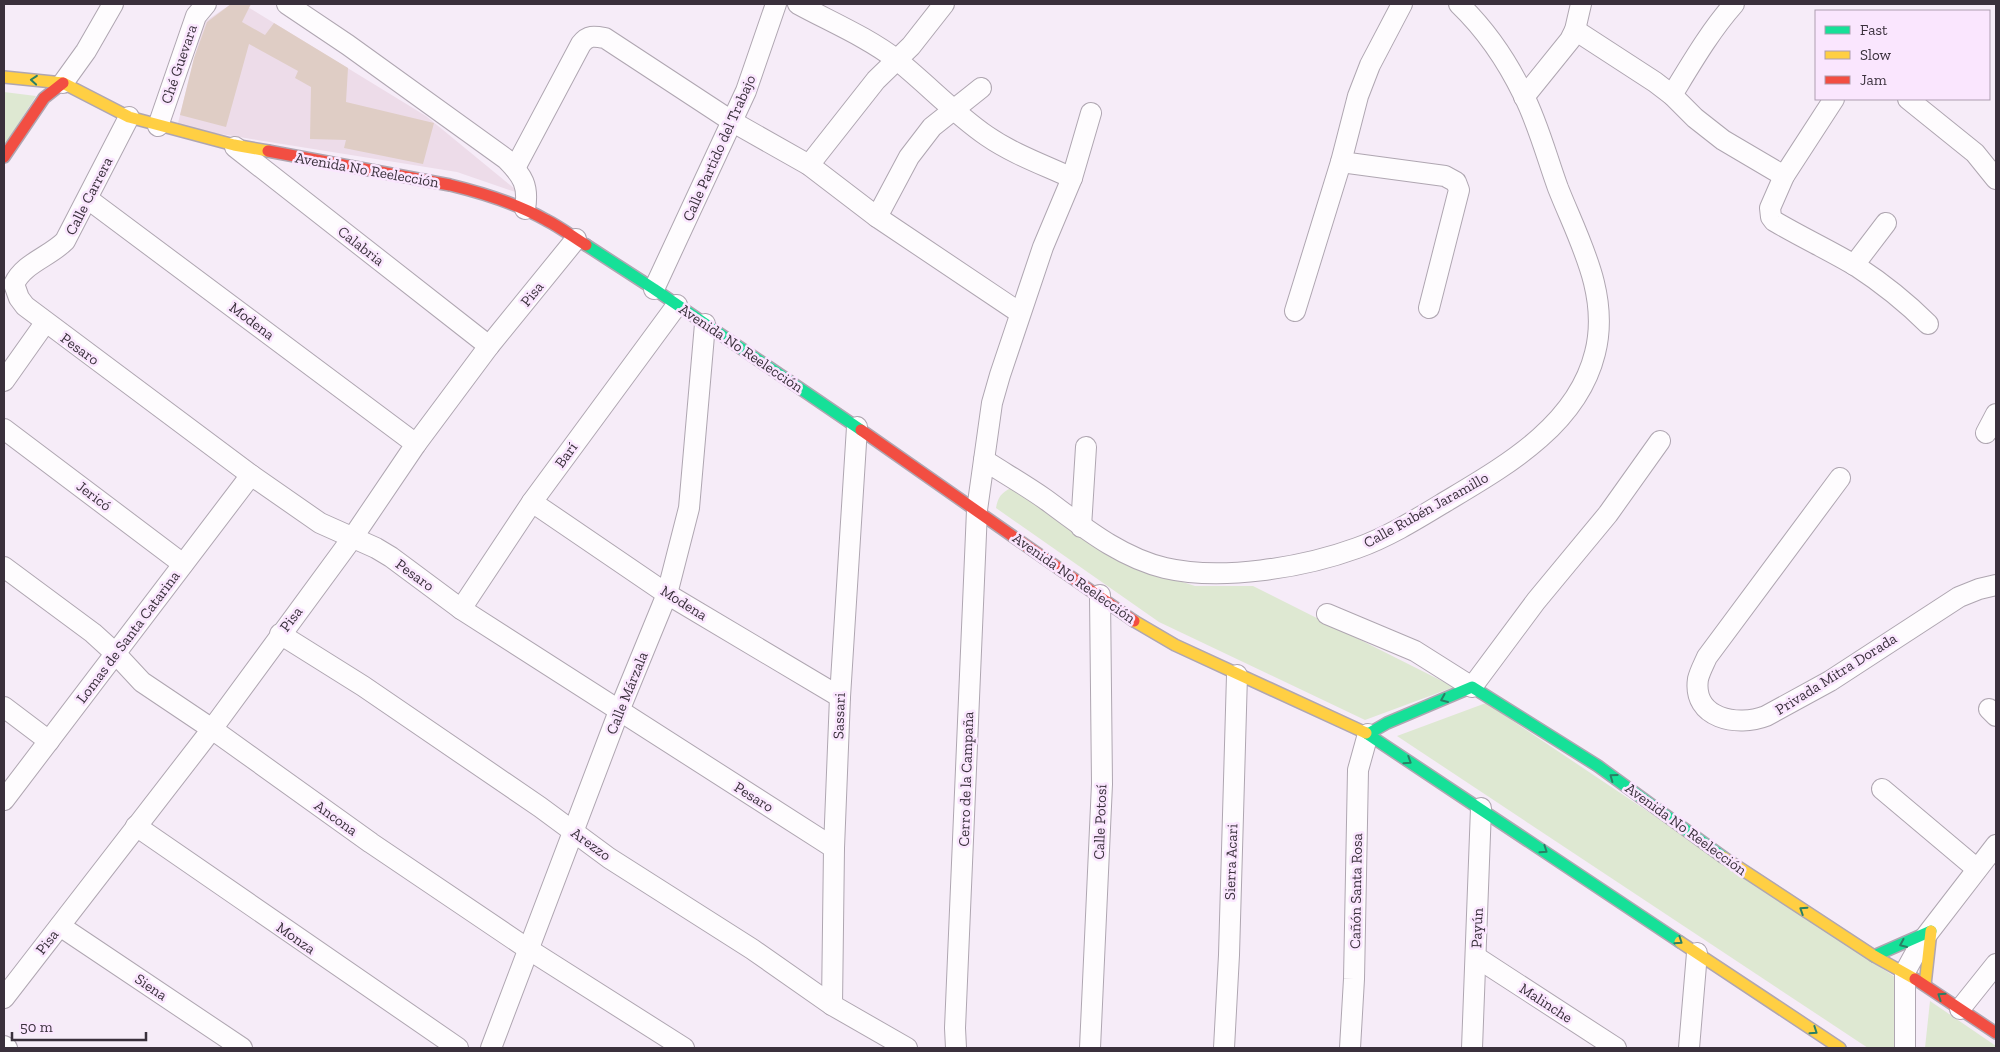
<svg xmlns="http://www.w3.org/2000/svg" width="2000" height="1052" viewBox="0 0 2000 1052" font-family="'Zilla Slab',serif">
	<style>
		.education { fill: #eddce9 }
		.green { fill: #dee8d2 }
		.building { fill: #dfcdc5 }
		.lines { fill: none; stroke-linecap: round; stroke-linejoin: round }
		.street-casing { stroke: #afa6b1; stroke-width: 22 }
		.fast-casing { stroke: #afa6b1; stroke-width: 14 }
		.slow-casing { stroke: #afa6b1; stroke-width: 14 }
		.jam-casing { stroke: #afa6b1; stroke-width: 14 }
		.street { stroke: #fefcfe; stroke-width: 20 }
		.fast { stroke: #16e098; stroke-width: 11 }
		.slow { stroke: #ffcf43; stroke-width: 11 }
		.jam { stroke: #f24e42; stroke-width: 11 }
		.oneway { stroke: #2a7f65 }
		.labels { text-anchor: middle; stroke-width: 5; stroke-linejoin: round; paint-order: stroke }
		.street-label { font-size: 15px; fill: #3a303c; stroke: #fae6fe }
	</style>
	<rect width="100%" height="100%" fill="#f6ecf8"/>
	<path class="education" d="M231,4H243L426,116L521,194L457,172L177,127L203,23Z"/>
	<g class="green">
		<path d="M4,92L36,96L4,146Z"/>
		<path d="M1011,488L1133,566L1195,586H1253L1454,687L1365,720L1159,622L996,508C998,497 1001,493 1011,488Z"/>
		<path d="M1486,703L1898,979L1894,1048H1868L1397,736Z"/>
		<path d="M1930,1001L1996,1046V1048H1925Z"/>
	</g>
	<path class="building" d="M231,4H251L242,22L265,35L274,23L348,68L346,102L434,123L423,164L344,148L346,140L310,139L311,87L295,78L298,71L249,44L226,127L180,115L194,58L207,22Z"/>
	<g class="lines">
		<defs>
			<g id="street">
				<path d="M287,4L348,45L506,159C523,176 529,186 525,209"/>
				<path d="M798,4C831,22 867,37 897,60C928,85 955,114 987,136C1013,154 1044,165 1072,178"/>
				<path d="M1575,30L1655,82L1672,95L1695,118L1723,140L1784,176"/>
				<path d="M63,83L86,51L113,4"/>
				<path d="M1672,95C1691,64 1710,31 1734,4"/>
				<path d="M1524,97L1570,40L1575,30L1581,4"/>
				<path d="M1834,99L1784,176L1770,208L1771,217L1774,221C1801,237 1829,250 1856,266C1882,283 1906,302 1928,324"/>
				<path d="M1908,99L1975,153L1996,179"/>
				<path d="M129,117L65,241C49,257 24,263 14,284L19,298L25,306L251,475L320,523L376,548L391,557L461,609L834,848"/>
				<path d="M158,126L196,16L206,4"/>
				<path d="M235,147L489,346"/>
				<path d="M1341,162L1445,176L1456,182L1459,190L1429,308"/>
				<path d="M809,165L876,80L911,46L944,4"/>
				<path d="M515,168L581,44C588,35 594,36 605,38L733,122L809,165L877,217L1020,313"/>
				<path d="M88,199L416,444"/>
				<path d="M877,217L909,157L932,127L981,88"/>
				<path d="M1854,265L1886,223"/>
				<path d="M654,289L746,91L776,4"/>
				<path d="M1295,311L1341,162L1358,96L1370,65L1402,4"/>
				<path d="M4,381L45,323"/>
				<path d="M4,429L183,564"/>
				<path d="M1986,433L1996,414"/>
				<path d="M984,460L992,403L1000,375L1043,247L1072,178L1091,113"/>
				<path d="M1840,478L1707,657C1704,664 1700,671 1698,679C1692,719 1738,727 1766,716L1830,681L1959,597L1979,589L1996,585"/>
				<path d="M532,502L667,594L840,697"/>
				<path d="M1081,527L1086,447"/>
				<path d="M4,567L93,633L115,653L142,682L212,729L371,843L528,949L684,1048"/>
				<path d="M461,609L532,502L677,305"/>
				<path d="M1327,614L1415,651L1472,687L1536,601L1608,514L1660,441"/>
				<path d="M280,634L363,686L540,807L609,858L752,949L832,1005L907,1048"/>
				<path d="M4,707L49,741"/>
				<path d="M1989,709L1996,716"/>
				<path d="M1882,789L1977,869"/>
				<path d="M4,800L251,475"/>
				<path d="M136,826L458,1048"/>
				<path d="M60,926L242,1048"/>
				<path d="M1476,957L1616,1048"/>
				<path d="M4,998L212,729L353,537L416,444L489,346L576,239"/>
				<path d="M832,1005L834,848L840,697L857,427"/>
				<path d="M1960,1009L1996,964"/>
				<path d="M4,1046L7,1048"/>
				<path d="M491,1048L619,711L667,594L689,508L705,324"/>
				<path d="M956,1048L955,1028L977,510L984,460C1004,473 1025,485 1045,499C1082,526 1119,557 1165,568C1221,581 1302,568 1357,548C1388,537 1417,519 1445,502C1505,466 1577,426 1595,353C1610,294 1579,241 1558,188C1547,158 1538,123 1523,94C1507,61 1486,30 1459,4"/>
				<path d="M1090,1048L1102,784L1100,595"/>
				<path d="M1224,1048L1229,955L1237,675"/>
				<path d="M1350,1048L1354,979L1358,770L1368,734"/>
				<path d="M1472,1048L1481,808"/>
				<path d="M1689,1048L1697,953"/>
				<path d="M1905,1048V972L1922,941L1996,845"/>
			</g>
			<g id="fast">
				<path d="M586,245L654,289L861,430"/>
				<path d="M1366,733L1680,942"/>
				<path d="M1368,734L1387,723L1472,687L1598,766L1723,857"/>
				<path d="M1874,956L1931,931"/>
			</g>
			<g id="slow">
				<path d="M4,77L63,83L129,117L234,145L268,151"/>
				<path d="M1134,621L1175,645L1366,733"/>
				<path d="M1723,857L1874,956L1915,979"/>
				<path d="M1680,942L1840,1048"/>
				<path d="M1925,985L1931,931"/>
			</g>
			<g id="jam">
				<path d="M268,151L450,185C483,193 516,203 546,220C560,227 573,237 586,245"/>
				<path d="M4,157L44,98L63,83"/>
				<path d="M861,430L1134,621"/>
				<path d="M1915,979L1996,1033"/>
			</g>
		</defs>
		<use href="#street" class="street-casing"/>
		<use href="#fast" class="fast-casing"/>
		<use href="#slow" class="slow-casing"/>
		<use href="#jam" class="jam-casing"/>
		<use href="#street" class="street"/>
		<use href="#fast" class="fast"/>
		<use href="#slow" class="slow"/>
		<use href="#jam" class="jam"/>
	</g>
	<defs><path id="oneway-chevron" d="M-2-3.5L2.5 0L-2 3.5" fill="none" stroke-width="1.6" stroke-linecap="round" stroke-linejoin="round" transform="scale(1.25)"/></defs>
	<g class="oneway">
		<use href="#oneway-chevron" transform="translate(34 80) rotate(-175)"/>
		<use href="#oneway-chevron" transform="translate(1444 699) rotate(157)"/>
		<use href="#oneway-chevron" transform="translate(1408 761) rotate(33)"/>
		<use href="#oneway-chevron" transform="translate(1613 777) rotate(-144)"/>
		<use href="#oneway-chevron" transform="translate(1544 850) rotate(34)"/>
		<use href="#oneway-chevron" transform="translate(1803 910) rotate(-147)"/>
		<use href="#oneway-chevron" transform="translate(1679 941) rotate(34)"/>
		<use href="#oneway-chevron" transform="translate(1903 944) rotate(156)"/>
		<use href="#oneway-chevron" transform="translate(1941 996) rotate(-146)"/>
		<use href="#oneway-chevron" transform="translate(1814 1031) rotate(34)"/>
	</g>
	<g class="labels">
		<g class="street-label">
			<text transform="translate(179 64) rotate(-71)" y="5">Ché Guevara</text>
			<text transform="translate(719 148) rotate(-66)" y="5">Calle Partido del Trabajo</text>
			<text transform="translate(367 170) rotate(10)" y="5">Avenida No Reelección</text>
			<text transform="translate(89 196) rotate(-63)" y="5">Calle Carrera</text>
			<text transform="translate(361 246) rotate(38)" y="5">Calabria</text>
			<text transform="translate(532 294) rotate(-51)" y="5">Pisa</text>
			<text transform="translate(252 321) rotate(37)" y="5">Modena</text>
			<text transform="translate(741 348) rotate(34)" y="5">Avenida No Reelección</text>
			<text transform="translate(80 349) rotate(36)" y="5">Pesaro</text>
			<text transform="translate(566 455) rotate(-54)" y="5">Barí</text>
			<text transform="translate(94 496) rotate(37)" y="5">Jericó</text>
			<text transform="translate(1426 510) rotate(-29)" y="5">Calle Rubén Jaramillo</text>
			<text transform="translate(415 575) rotate(36)" y="5">Pesaro</text>
			<text transform="translate(1074 578) rotate(35)" y="5">Avenida No Reelección</text>
			<text transform="translate(684 603) rotate(32)" y="5">Modena</text>
			<text transform="translate(291 619) rotate(-53)" y="5">Pisa</text>
			<text transform="translate(128 637) rotate(-53)" y="5">Lomas de Santa Catarina</text>
			<text transform="translate(1836 674) rotate(-32)" y="5">Privada Mitra Dorada</text>
			<text transform="translate(627 693) rotate(-68)" y="5">Calle Márzala</text>
			<text transform="translate(839 716) rotate(-88)" y="5">Sassari</text>
			<text transform="translate(966 779) rotate(-88)" y="5">Cerro de la Campaña</text>
			<text transform="translate(754 797) rotate(32)" y="5">Pesaro</text>
			<text transform="translate(336 818) rotate(36)" y="5">Ancona</text>
			<text transform="translate(1100 822) rotate(-88)" y="5">Calle Potosí</text>
			<text transform="translate(1686 829) rotate(36)" y="5">Avenida No Reelección</text>
			<text transform="translate(591 844) rotate(36)" y="5">Arezzo</text>
			<text transform="translate(1231 862) rotate(-88)" y="5">Sierra Acari</text>
			<text transform="translate(1356 891) rotate(-89)" y="5">Cañón Santa Rosa</text>
			<text transform="translate(1477 928) rotate(-88)" y="5">Payún</text>
			<text transform="translate(296 938) rotate(35)" y="5">Monza</text>
			<text transform="translate(47 942) rotate(-52)" y="5">Pisa</text>
			<text transform="translate(151 987) rotate(34)" y="5">Siena</text>
			<text transform="translate(1546 1003) rotate(33)" y="5">Malinche</text>
		</g>
	</g>
	<rect width="2000" height="1052" fill="none" stroke="#3a303c" stroke-width="10"/>
	<rect x="1815" y="10" width="175" height="90" fill="#fae6fe" stroke="#ad9db0"/>
	<rect x="1825" y="26" width="25" height="8" fill="#16e098" stroke="#ad9db0"/>
	<text x="1860" y="35" font-size="15" fill="#3a303c">Fast</text>
	<rect x="1825" y="51" width="25" height="8" fill="#ffcf43" stroke="#ad9db0"/>
	<text x="1860" y="60" font-size="15" fill="#3a303c">Slow</text>
	<rect x="1825" y="76" width="25" height="8" fill="#f24e42" stroke="#ad9db0"/>
	<text x="1860" y="85" font-size="15" fill="#3a303c">Jam</text>
	<path d="M12 1032v8h134v-8" fill="none" stroke="#3a303c" stroke-width="2.5"/>
	<text x="20" y="1032" font-size="15" fill="#3a303c" stroke="#fae6fe" stroke-width="4" paint-order="stroke">50 m</text>
</svg>
